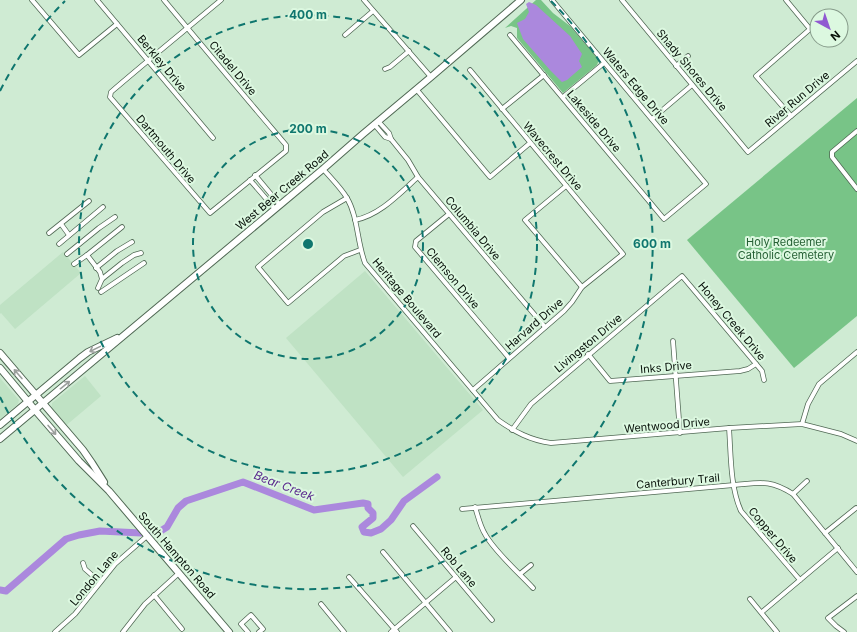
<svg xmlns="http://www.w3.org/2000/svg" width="857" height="632" viewBox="0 0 857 632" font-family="Inter,sans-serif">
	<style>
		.built { fill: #bfe2c4 }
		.green { fill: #78c487 }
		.water { fill: #ab88dd }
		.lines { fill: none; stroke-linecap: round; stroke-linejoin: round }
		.river { stroke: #ab88dd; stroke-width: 7 }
		.street-casing { stroke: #506854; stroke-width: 5.5 }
		.secondary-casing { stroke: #506854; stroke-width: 8 }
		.street { stroke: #fff; stroke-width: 4 }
		.secondary { stroke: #fff; stroke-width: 6 }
		.oneway { stroke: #9b9f9c }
		.ring { fill: none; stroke: #0f766e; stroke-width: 2; stroke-dasharray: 7 5 }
		.labels { text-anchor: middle; stroke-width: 4; stroke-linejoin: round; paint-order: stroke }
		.street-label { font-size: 11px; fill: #060f08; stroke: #dcf8e0 }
		.park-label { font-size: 11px; fill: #245f33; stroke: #dcf8e0 }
		.water-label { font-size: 12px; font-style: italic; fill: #5a298d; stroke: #dcf8e0 }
		.centre { fill: #0f766e; stroke: #dcf8e0; stroke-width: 2 }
		.ring-label { font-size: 12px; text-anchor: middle; font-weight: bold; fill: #0f766e; stroke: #dcf8e0; stroke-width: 4; stroke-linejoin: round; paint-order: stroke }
	</style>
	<rect width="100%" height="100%" fill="#cfebd3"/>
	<g class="built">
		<path d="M63,252L81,273L15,329L1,313L0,314V305Z"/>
		<path d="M365,271L483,410L403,477L286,338Z"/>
		<path d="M85,376L101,396L63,428L51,413L52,403Z"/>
		<path d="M0,378L19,400L18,404L0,419Z"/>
	</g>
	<g class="green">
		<path d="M536,0H541L553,13L570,26L599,60L597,65L563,93L517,38V28L511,26L505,28Z"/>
		<path d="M857,98V316L794,368L687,240Z"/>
	</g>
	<path class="water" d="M529,2L536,5L570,36L582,54L579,61L582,67L567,80L562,82L550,70L523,39L517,23L525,19L529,12L526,4Z"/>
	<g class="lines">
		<g class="river">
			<path d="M151,533L159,532L167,527L178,508L186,501L243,482L314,510L363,503L368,504V508L373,513V518L362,527L364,532L371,533L381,529L391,520L404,501L437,477"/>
			<path d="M0,590L6,591L66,539L79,535L100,531L141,533"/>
		</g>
		<defs>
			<g id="street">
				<path d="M32,0L79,55L117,24"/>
				<path d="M97,0L213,138"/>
				<path d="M164,0C204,48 245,97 286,145V151L210,213L110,97L111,92C147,61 184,31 221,0"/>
				<path d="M364,0L431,77"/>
				<path d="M622,0L748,152L857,61"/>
				<path d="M786,0L810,29"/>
				<path d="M345,35L373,11"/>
				<path d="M510,35L664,219L706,184L552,0"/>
				<path d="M676,66L688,56"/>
				<path d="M385,69L390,67L409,51"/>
				<path d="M470,70L623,254L582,287L572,302L564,311L473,390"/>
				<path d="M417,90L490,177L530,143"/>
				<path d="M563,97L604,63"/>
				<path d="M502,109L544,75"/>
				<path d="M791,116L756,76L817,23"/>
				<path d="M652,119L692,85"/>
				<path d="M378,121L389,133L391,139L408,160L418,177L545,327"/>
				<path d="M374,124L385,137L391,139"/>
				<path d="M857,131L832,152V157L857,189"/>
				<path d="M323,169C331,178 341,188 347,198C358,217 357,242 365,263L498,420C515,432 530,440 551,443L729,428L802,424L841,434L857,441"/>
				<path d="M255,175L280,205"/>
				<path d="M250,180L275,209"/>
				<path d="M566,186L525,220L582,287"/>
				<path d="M347,198L323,212L258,267L288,303L344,256L360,250"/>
				<path d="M449,214L416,241L415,247L509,358"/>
				<path d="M355,220C380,215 399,194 418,177"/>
				<path d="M61,224L69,235"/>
				<path d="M49,233L89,201"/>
				<path d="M59,244L103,207"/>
				<path d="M67,254L99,228L115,217"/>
				<path d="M87,255L100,272L102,279"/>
				<path d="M74,264L87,255L122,227"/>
				<path d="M96,268L117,251L132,242"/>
				<path d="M98,288L102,279L122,263L134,255L141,253"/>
				<path d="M101,292L144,263"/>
				<path d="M673,341L680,433"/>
				<path d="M588,354L610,381L740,371L748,369L756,364"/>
				<path d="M802,424L808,404L819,384L857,352"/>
				<path d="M729,428C731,454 730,487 741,511L800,580"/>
				<path d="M512,430L531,404L682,276L762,371L764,380"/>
				<path d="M793,494L807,481"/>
				<path d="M475,507C478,516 480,526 485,534C494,551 519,573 533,588"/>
				<path d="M462,509L734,485C760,483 769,479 793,494L857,572"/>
				<path d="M413,526L492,620"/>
				<path d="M825,533L856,508"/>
				<path d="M383,552L450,632"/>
				<path d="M83,563L85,569L100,582"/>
				<path d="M520,574L531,565"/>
				<path d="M349,577L397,632"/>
				<path d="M154,595L182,629"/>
				<path d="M750,599L777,632"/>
				<path d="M321,604L344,632"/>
				<path d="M762,612L838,548"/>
				<path d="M55,632L75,614L115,564L147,536"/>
				<path d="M123,632L145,604L179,573"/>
				<path d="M248,632L241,624L251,615L263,629L259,632"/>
				<path d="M391,632L456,577"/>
				<path d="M844,632L836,626L828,618L857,596"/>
			</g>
			<g id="secondary">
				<path d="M0,353L83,450L92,463L104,482"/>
				<path d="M0,368L35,410L79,461L109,491L229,632"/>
				<path d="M0,425L80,358L88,352L117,338"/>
				<path d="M0,439L323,169L363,134L431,77L521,0"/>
			</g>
		</defs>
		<use href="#street" class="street-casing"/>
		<use href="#secondary" class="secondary-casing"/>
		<use href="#street" class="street"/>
		<use href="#secondary" class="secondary"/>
	</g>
	<defs><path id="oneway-shaft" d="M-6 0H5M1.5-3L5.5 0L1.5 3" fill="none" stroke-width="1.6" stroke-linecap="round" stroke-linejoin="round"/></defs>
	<g class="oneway">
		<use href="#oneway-shaft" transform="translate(95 349) rotate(154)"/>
		<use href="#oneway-shaft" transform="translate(18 374) rotate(-131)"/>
		<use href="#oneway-shaft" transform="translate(65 385) rotate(-39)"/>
		<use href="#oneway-shaft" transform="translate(52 430) rotate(49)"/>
	</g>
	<g class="ring">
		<circle cx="308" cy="244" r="115"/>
		<circle cx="308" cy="244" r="229"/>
		<path d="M0 91A344 344 0 0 1 65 1M551 1A344 344 0 1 1 0 397"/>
	</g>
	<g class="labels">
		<g class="street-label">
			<text transform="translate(162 63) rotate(50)" y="4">Berkley Drive</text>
			<text transform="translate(233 68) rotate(50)" y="4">Citadel Drive</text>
			<text transform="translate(692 70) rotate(50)" y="4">Shady Shores Drive</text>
			<text transform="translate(636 86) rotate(50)" y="4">Waters Edge Drive</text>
			<text transform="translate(797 99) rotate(-40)" y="4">River Run Drive</text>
			<text transform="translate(594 121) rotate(50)" y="4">Lakeside Drive</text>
			<text transform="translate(166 149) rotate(50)" y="4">Dartmouth Drive</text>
			<text transform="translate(553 156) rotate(50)" y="4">Wavecrest Drive</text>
			<text transform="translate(282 190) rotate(-40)" y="4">West Bear Creek Road</text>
			<text transform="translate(473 228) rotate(50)" y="4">Columbia Drive</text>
			<text transform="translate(453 278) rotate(50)" y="4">Clemson Drive</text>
			<text transform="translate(407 298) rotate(50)" y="4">Heritage Boulevard</text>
			<text transform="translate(732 321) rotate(50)" y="4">Honey Creek Drive</text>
			<text transform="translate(534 324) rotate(-41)" y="4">Harvard Drive</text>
			<text transform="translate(588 343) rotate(-40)" y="4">Livingston Drive</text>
			<text transform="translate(666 367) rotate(-5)" y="4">Inks Drive</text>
			<text transform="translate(667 425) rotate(-5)" y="4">Wentwood Drive</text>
			<text transform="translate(678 481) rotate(-5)" y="4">Canterbury Trail</text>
			<text transform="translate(773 535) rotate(50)" y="4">Copper Drive</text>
			<text transform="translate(177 555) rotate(49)" y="4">South Hampton Road</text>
			<text transform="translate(459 567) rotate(50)" y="4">Rob Lane</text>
			<text transform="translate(94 578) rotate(-50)" y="4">London Lane</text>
		</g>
		<g class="park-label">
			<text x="786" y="246">Holy Redeemer<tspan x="786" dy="13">Catholic Cemetery</tspan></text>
		</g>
		<g class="water-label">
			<text transform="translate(284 486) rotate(21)" y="4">Bear Creek</text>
		</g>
	</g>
	<circle cx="308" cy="244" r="6" class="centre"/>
	<g class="ring-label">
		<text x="308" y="19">400 m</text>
		<text x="308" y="133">200 m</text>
		<text x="652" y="248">600 m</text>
	</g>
	<g transform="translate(829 28) rotate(140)"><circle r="19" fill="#dcf8e0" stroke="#869b8a"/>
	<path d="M0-3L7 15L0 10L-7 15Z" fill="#9059d1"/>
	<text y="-6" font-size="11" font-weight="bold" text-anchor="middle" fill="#060f08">N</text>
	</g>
</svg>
